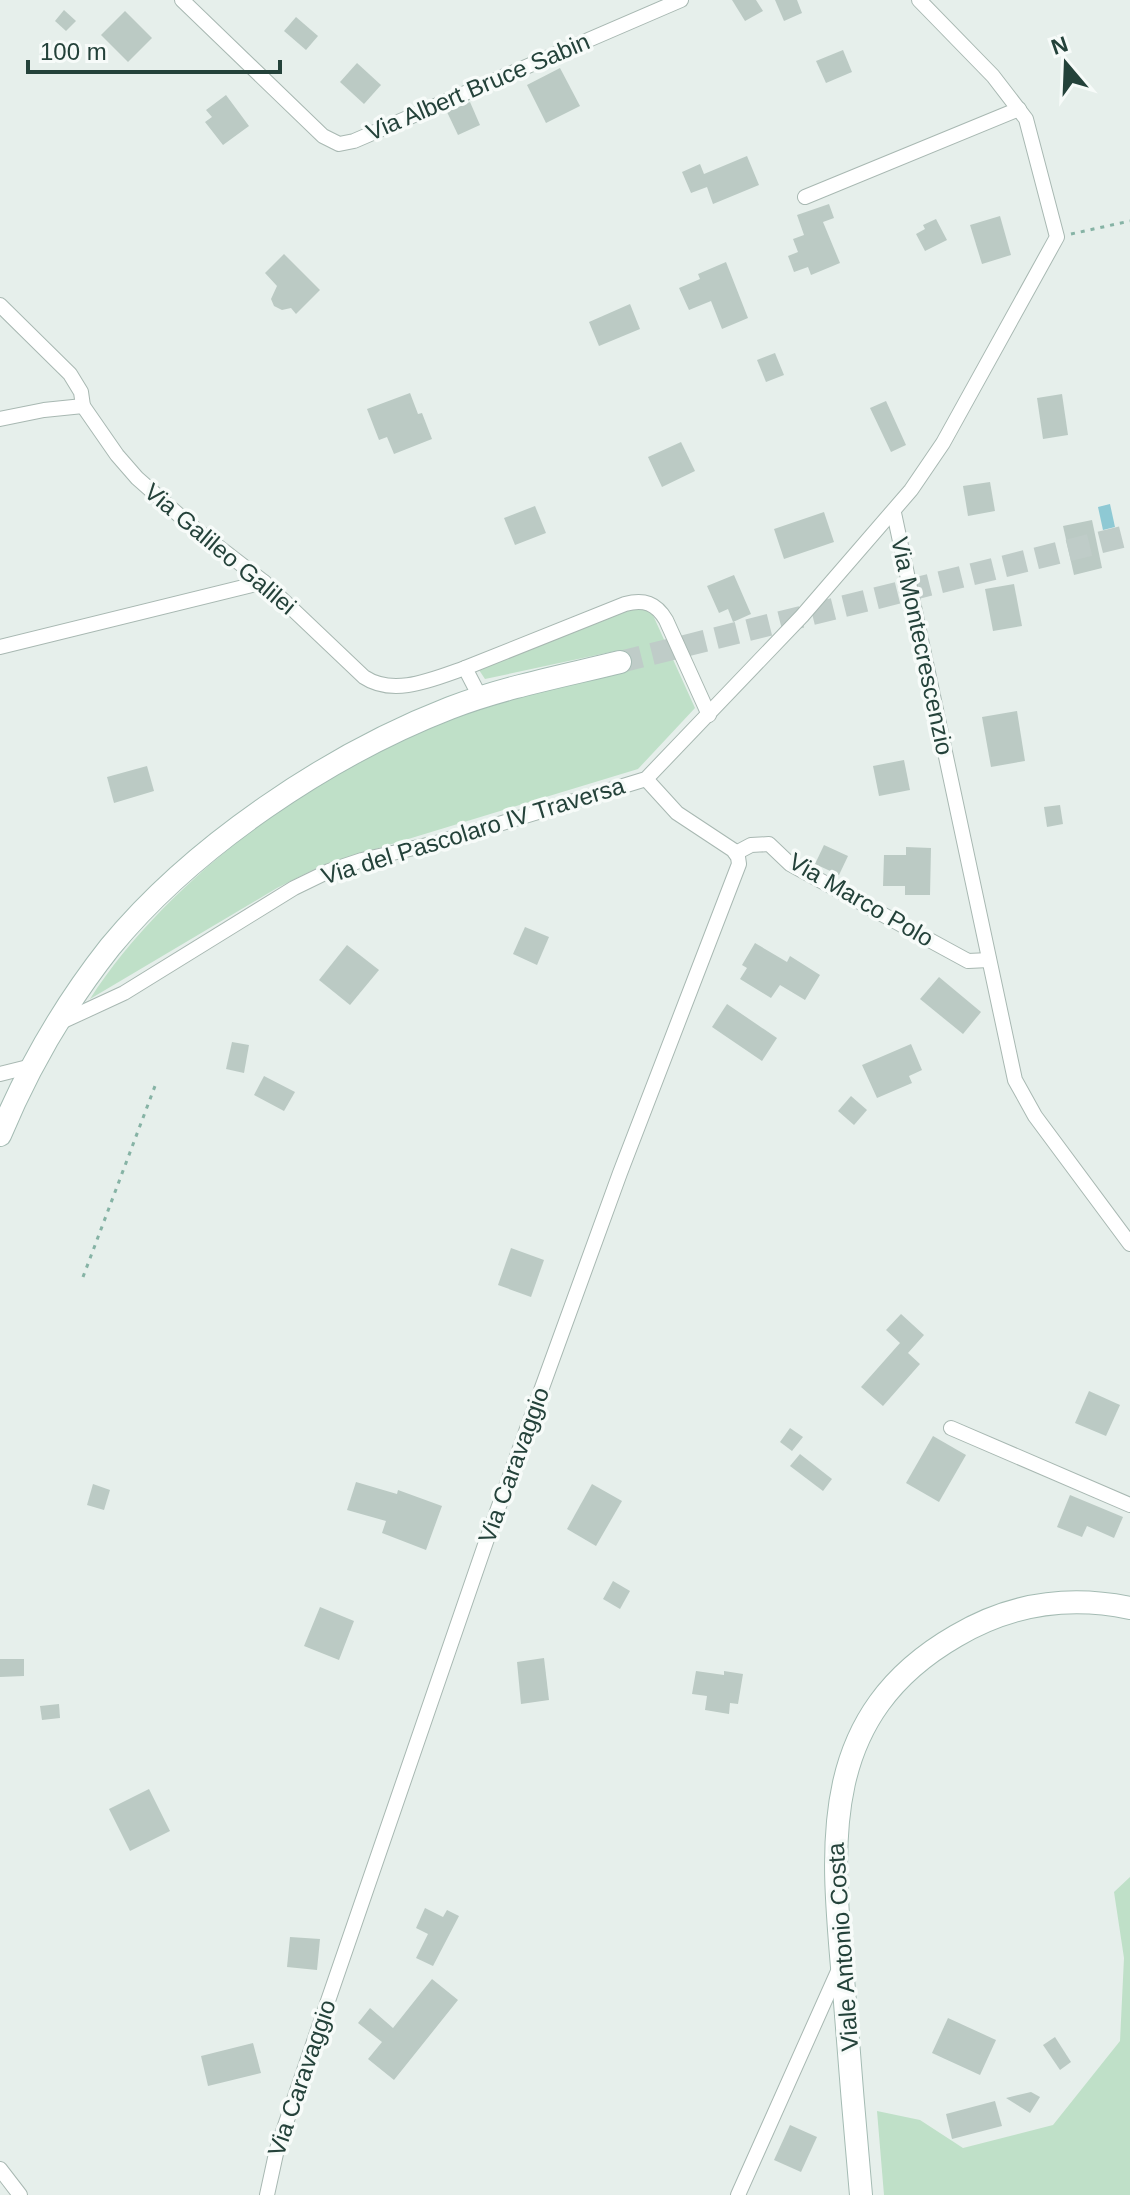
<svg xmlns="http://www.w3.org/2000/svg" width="1130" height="2195" viewBox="0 0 1130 2195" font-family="Arial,sans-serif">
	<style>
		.green { fill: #bfe0c8 }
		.water { fill: #8ec9d4 }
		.building { fill: #bbcac4 }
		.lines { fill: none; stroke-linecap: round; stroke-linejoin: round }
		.secondary-tunnel { stroke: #bfccc8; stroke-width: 22; stroke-dasharray: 22 11; stroke-linecap: butt }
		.minor-casing { stroke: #a8b8b2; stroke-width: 16 }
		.secondary-casing { stroke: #a4bbb3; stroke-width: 24 }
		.path { stroke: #86b3a5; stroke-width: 3; stroke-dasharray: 4 6; stroke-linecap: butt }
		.minor { stroke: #fff; stroke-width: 14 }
		.secondary { stroke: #fff; stroke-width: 22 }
		.labels { text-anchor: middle; stroke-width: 7; stroke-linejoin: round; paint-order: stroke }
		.street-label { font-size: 24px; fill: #24423a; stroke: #f7fbf9 }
	</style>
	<rect width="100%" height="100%" fill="#e6efeb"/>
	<g class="green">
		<path d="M646,608L652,613L695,708L638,769L323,865L277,888L90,999C169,875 334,757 472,708C521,691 575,682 625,669L620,650L485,679L479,670L630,610Z"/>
		<path d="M1130,1877V2195H884L877,2111L920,2120L963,2148L1053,2125L1120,2041L1124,1958L1114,1892Z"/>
	</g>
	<path class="water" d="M1110,504L1115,527L1103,530L1098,507Z"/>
	<g class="building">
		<path d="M732,0H756L763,11L745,21Z"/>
		<path d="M775,0H797L802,13L784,21Z"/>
		<path d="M64,10L76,21L66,31L55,21Z"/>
		<path d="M125,11L152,38L128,62L101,35Z"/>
		<path d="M296,17L318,36L306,50L284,31Z"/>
		<path d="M843,50L852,72L826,83L816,61Z"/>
		<path d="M357,63L381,85L364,104L340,82Z"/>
		<path d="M560,68L580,106L546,123L527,85Z"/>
		<path d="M226,95L249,126L223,145L205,122L212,117L206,110Z"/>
		<path d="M470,102L480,125L458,135L447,112Z"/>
		<path d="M747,156L759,185L713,204L707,187L691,193L682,172L700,164L704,174Z"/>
		<path d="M829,204L834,218L823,222L840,263L811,275L808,267L794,272L788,256L798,252L793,239L804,235L797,215Z"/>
		<path d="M1000,216L1011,255L982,264L970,225Z"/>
		<path d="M936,219L947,240L925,251L916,234L925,229L923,225Z"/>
		<path d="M284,254L320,290L296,314L291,308L282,310L274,306L271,299L277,286L265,273Z"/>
		<path d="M726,262L748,318L722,329L711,301L689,310L679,288L700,279L698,274Z"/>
		<path d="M630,304L640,329L599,346L589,322Z"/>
		<path d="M775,353L784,375L766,382L757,360Z"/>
		<path d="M410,393L418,414L422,413L432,439L394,454L387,437L379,440L367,409Z"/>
		<path d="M1062,394L1068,435L1043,439L1037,398Z"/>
		<path d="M886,401L906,445L891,452L870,408Z"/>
		<path d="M681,442L695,471L662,487L648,457Z"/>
		<path d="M990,482L995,511L968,516L963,486Z"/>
		<path d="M535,506L546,533L515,545L504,518Z"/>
		<path d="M824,512L834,542L784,559L774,529Z"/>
		<path d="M1092,520L1102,568L1074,575L1063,526Z"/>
		<path d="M734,575L751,614L733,622L728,609L719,613L707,586Z"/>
		<path d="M1014,584L1022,626L993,631L985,589Z"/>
		<path d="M1017,711L1025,761L991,767L982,717Z"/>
		<path d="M904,760L910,790L879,796L873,766Z"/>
		<path d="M147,766L154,791L114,803L107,777Z"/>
		<path d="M1060,805L1063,824L1047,827L1044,807Z"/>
		<path d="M824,845L848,856L839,875L815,864Z"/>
		<path d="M906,847L931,848L930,895H905V886H883L884,855H906Z"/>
		<path d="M525,927L549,937L537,965L513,954Z"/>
		<path d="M755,943L787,962L790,956L820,975L805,1000L780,985L771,998L740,979L747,968L742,965Z"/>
		<path d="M347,945L379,970L350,1005L319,980Z"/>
		<path d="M939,977L981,1012L963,1034L920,999Z"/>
		<path d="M727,1004L777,1038L762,1061L712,1027Z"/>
		<path d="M232,1042L249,1045L244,1073L226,1069Z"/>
		<path d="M911,1044L922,1070L909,1076L912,1083L877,1098L862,1065Z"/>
		<path d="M264,1076L295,1092L284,1111L254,1095Z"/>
		<path d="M851,1096L867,1110L854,1125L838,1111Z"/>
		<path d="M511,1248L544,1260L531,1297L498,1285Z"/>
		<path d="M901,1314L924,1335L908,1353L920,1364L883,1406L861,1387L900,1343L886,1330Z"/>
		<path d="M1089,1391L1120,1405L1106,1436L1075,1423Z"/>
		<path d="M790,1428L803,1437L792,1451L780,1442Z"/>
		<path d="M933,1436L966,1455L939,1502L906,1483Z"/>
		<path d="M800,1454L832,1479L823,1491L790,1466Z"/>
		<path d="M356,1482L397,1494L398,1490L442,1506L426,1550L382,1533L386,1521L347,1510Z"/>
		<path d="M93,1484L110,1490L104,1510L87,1505Z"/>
		<path d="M592,1484L622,1501L596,1546L567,1529Z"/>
		<path d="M1070,1495L1123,1517L1114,1538L1087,1526L1082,1537L1057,1527Z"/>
		<path d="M613,1581L630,1591L620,1609L603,1599Z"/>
		<path d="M320,1607L354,1621L339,1660L304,1646Z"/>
		<path d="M544,1658L549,1700L521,1704L517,1662Z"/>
		<path d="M0,1659H24V1676L0,1677Z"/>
		<path d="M696,1671L724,1675V1671L743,1674L738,1704L730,1703L729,1714L705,1710L707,1696L692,1694Z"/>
		<path d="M59,1704L60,1718L42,1720L40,1706Z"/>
		<path d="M149,1789L170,1831L130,1851L109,1809Z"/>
		<path d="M425,1908L443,1917L447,1910L459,1916L433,1966L416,1958L428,1934L416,1928Z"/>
		<path d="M290,1937L320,1939L317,1970L287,1967Z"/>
		<path d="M432,1979L458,2000L394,2080L368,2059L382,2042L358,2023L370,2008L393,2028Z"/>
		<path d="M948,2018L996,2040L980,2075L932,2053Z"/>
		<path d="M1055,2037L1071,2062L1060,2070L1043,2045Z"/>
		<path d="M253,2043L261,2073L208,2086L201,2056Z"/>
		<path d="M1031,2092L1040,2097L1030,2113L1006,2098Z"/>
		<path d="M995,2101L1002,2126L952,2139L946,2114Z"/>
		<path d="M790,2125L817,2137L801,2172L774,2160Z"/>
	</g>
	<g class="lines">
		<path class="secondary-tunnel" d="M620,662L1130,535"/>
		<defs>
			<g id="minor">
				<path d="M182,0L323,136L339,144L354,141L681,0"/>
				<path d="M805,197L1019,109"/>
				<path d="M0,305L70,374L81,392L83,406L117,455L137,478L189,524L264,582L364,677C394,697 433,679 465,668L480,697"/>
				<path d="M0,419L44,410L83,406"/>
				<path d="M894,513L1015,1080L1035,1116L1130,1244"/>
				<path d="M0,647L264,582"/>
				<path d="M465,668L625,604C644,599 656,603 666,620L709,715"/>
				<path d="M736,853L751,845L769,844L790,864L968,961L989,960"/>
				<path d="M59,1023L124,993L294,888L329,871L362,860L440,842L646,779L802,616L911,490L943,443L1057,237L1026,119L993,76L919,0"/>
				<path d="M0,1074L32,1066"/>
				<path d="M951,1428L1130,1505"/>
				<path d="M0,2169L20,2195"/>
				<path d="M267,2195L277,2149L487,1539L620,1173L739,864L738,857L733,850L677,813L646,779"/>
				<path d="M738,2195L839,1969"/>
			</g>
			<g id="secondary">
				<path d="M0,1135C28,1068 65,1004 110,947C193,846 329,755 450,708C505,687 563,676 620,662"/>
				<path d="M861,2195C855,2127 849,2058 844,1990C832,1850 814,1718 956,1636C1010,1604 1068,1595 1130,1608"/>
			</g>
		</defs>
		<use href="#minor" class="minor-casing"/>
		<use href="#secondary" class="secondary-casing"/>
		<g class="path">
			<path d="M1071,234L1130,221"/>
			<path d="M83,1277L155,1086"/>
		</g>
		<use href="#minor" class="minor"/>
		<use href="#secondary" class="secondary"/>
	</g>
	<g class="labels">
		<g class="street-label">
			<text transform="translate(478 87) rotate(-23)" y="8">Via Albert Bruce Sabin</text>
			<text transform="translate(220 549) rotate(40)" y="8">Via Galileo Galilei</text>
			<text transform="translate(922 646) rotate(78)" y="8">Via Montecrescenzio</text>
			<text transform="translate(473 831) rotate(-17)" y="8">Via del Pascolaro IV Traversa</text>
			<text transform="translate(861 900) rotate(30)" y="8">Via Marco Polo</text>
			<text transform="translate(514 1465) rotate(-70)" y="8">Via Caravaggio</text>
			<text transform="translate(843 1947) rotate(-94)" y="8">Viale Antonio Costa</text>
			<text transform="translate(302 2078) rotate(-71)" y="8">Via Caravaggio</text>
		</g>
	</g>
	<g transform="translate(1066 64) rotate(341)" stroke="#f7fbf9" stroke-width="6" paint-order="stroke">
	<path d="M0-6L14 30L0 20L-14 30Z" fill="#24423a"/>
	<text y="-12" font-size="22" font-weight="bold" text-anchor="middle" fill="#24423a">N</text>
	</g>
	<path d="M28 60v12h252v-12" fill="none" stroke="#24423a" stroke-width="4"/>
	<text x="40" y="60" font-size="24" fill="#24423a" stroke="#f7fbf9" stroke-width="6" paint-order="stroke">100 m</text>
</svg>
